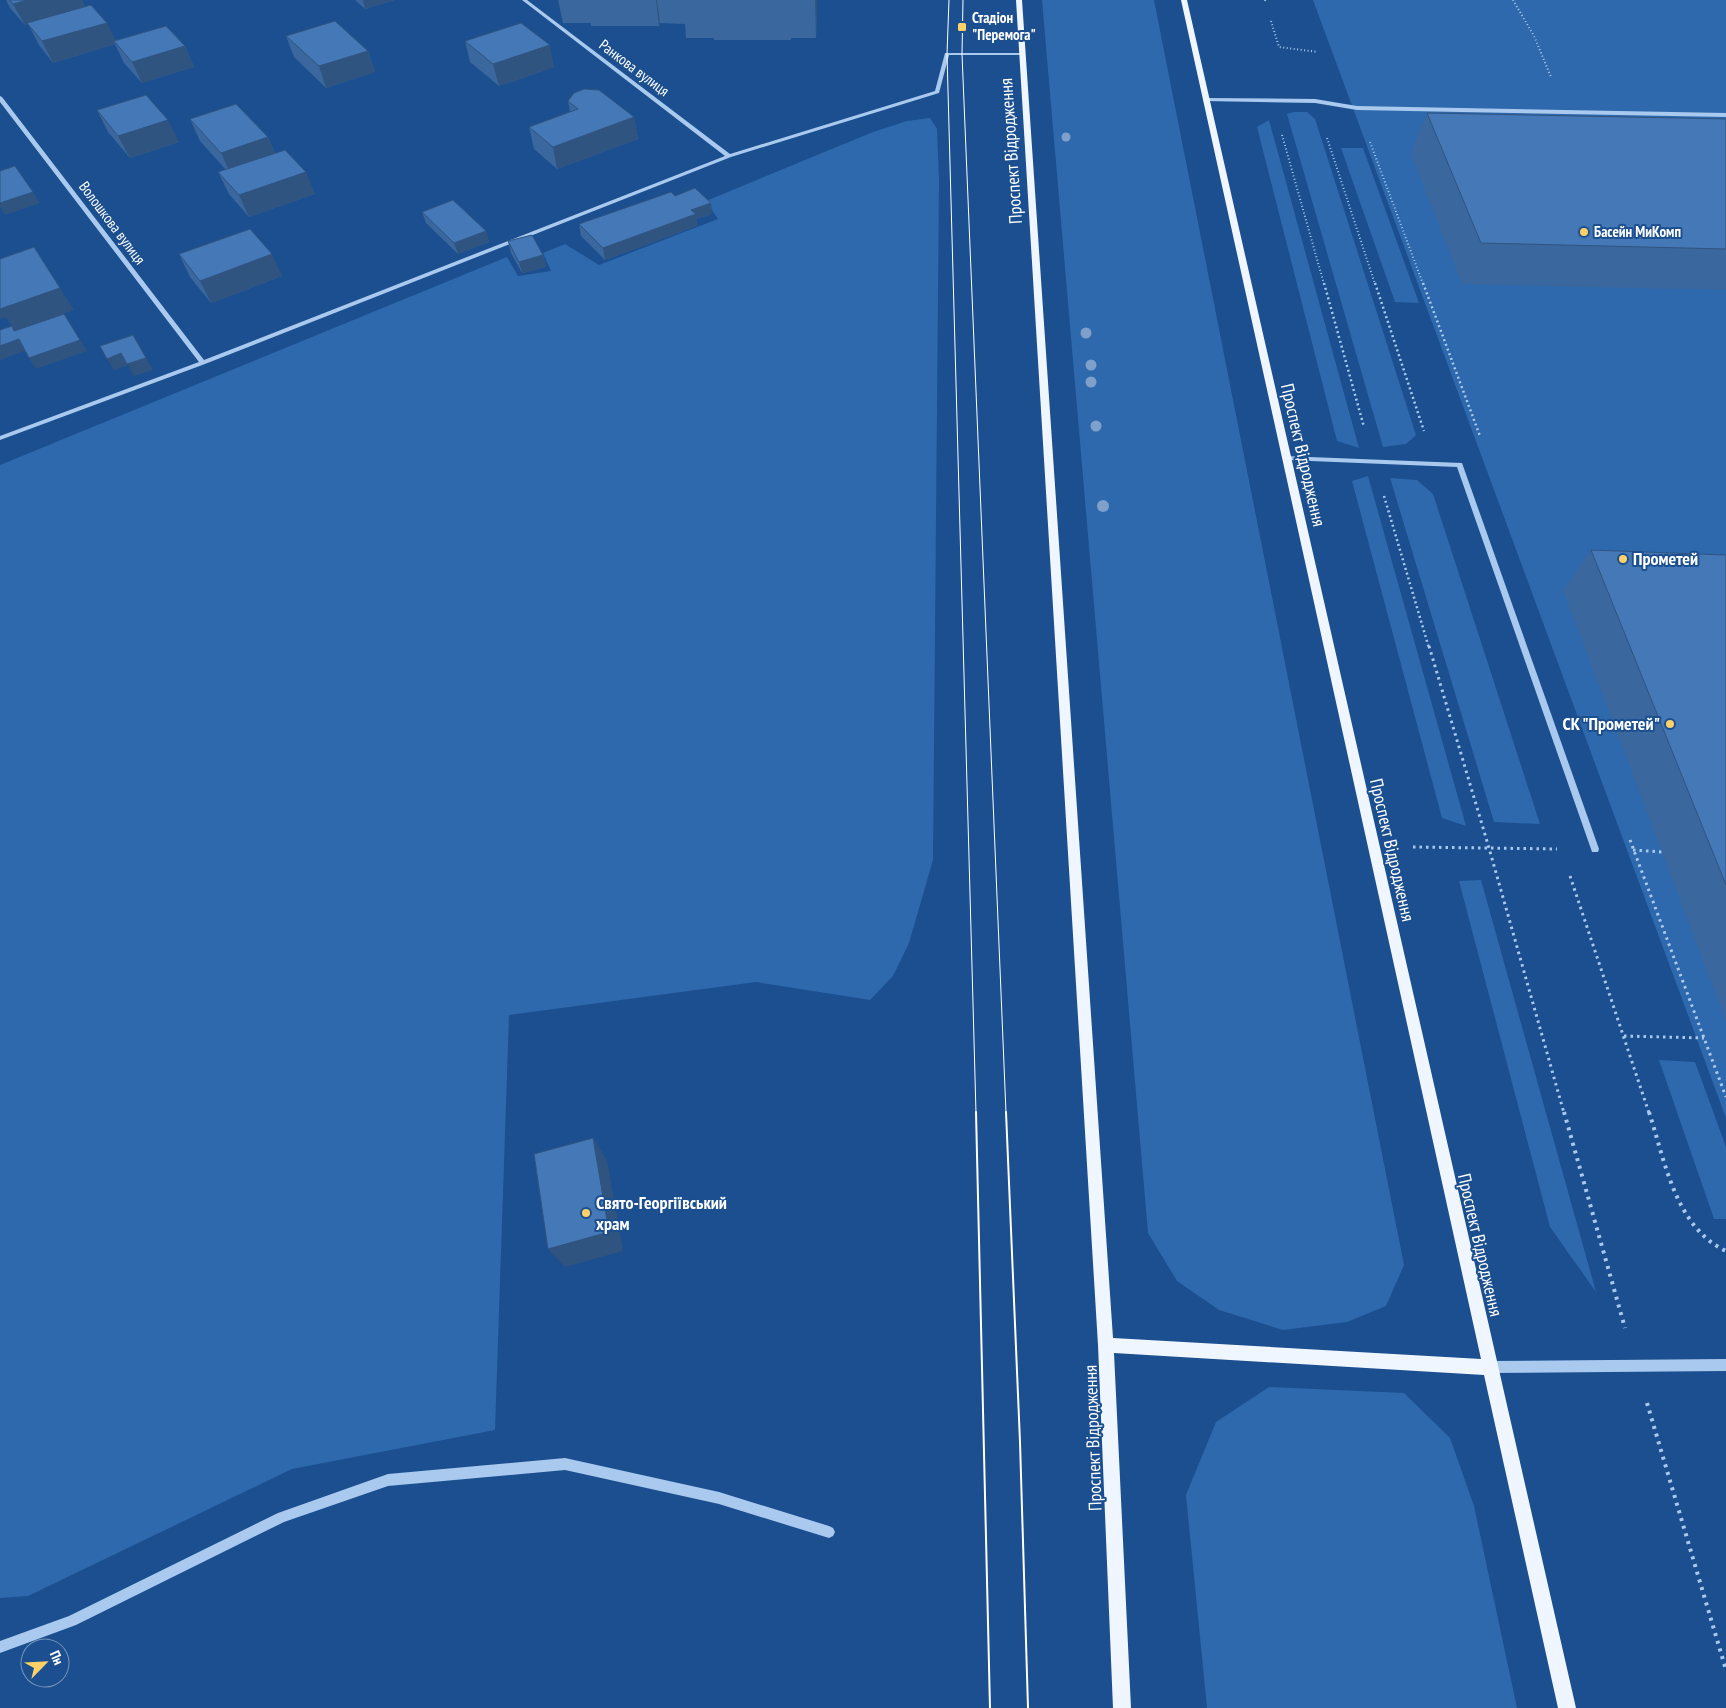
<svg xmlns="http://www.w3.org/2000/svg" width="1726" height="1708" viewBox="0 0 1726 1708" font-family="'PT Sans Narrow',sans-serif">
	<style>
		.green { fill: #2e69ad }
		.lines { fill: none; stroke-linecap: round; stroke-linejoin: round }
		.path-far3 { stroke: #a9c9ee; stroke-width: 2; stroke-dasharray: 1 2.5; stroke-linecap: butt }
		.path-far2 { stroke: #a9c9ee; stroke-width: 2.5; stroke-dasharray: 2 3; stroke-linecap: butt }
		.path-far1 { stroke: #a9c9ee; stroke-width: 3; stroke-dasharray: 2.5 4; stroke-linecap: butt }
		.path { stroke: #a9c9ee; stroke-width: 4; stroke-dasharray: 3 5; stroke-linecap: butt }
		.minor { fill: #a9c9ee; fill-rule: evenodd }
		.major { fill: #f0f6ff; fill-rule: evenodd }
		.tram-far1 { stroke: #fff; stroke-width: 1 }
		.tram { stroke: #fff; stroke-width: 2 }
		.tree { fill: #7ea0ca }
		.wall { fill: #3a679d }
		.shaded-wall { fill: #305480 }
		.building { fill: #4478b7; stroke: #305480 }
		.poi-dot { fill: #ffd166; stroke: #1b4f8f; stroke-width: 2 }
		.labels { text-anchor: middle; stroke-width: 4; stroke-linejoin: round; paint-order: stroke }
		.far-poi-label { font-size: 15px; font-weight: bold; fill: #fff; stroke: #1b4f8f; text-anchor: start }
		.far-street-label { font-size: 15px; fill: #fff; stroke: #1b4f8f }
		.street-label { font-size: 18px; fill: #fff; stroke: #1b4f8f }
		.poi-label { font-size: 18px; font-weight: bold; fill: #fff; stroke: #1b4f8f; text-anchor: start }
	</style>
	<rect width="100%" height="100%" fill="#1b4f8f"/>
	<g class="green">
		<path d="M1042,0H1154L1404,1265L1386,1306L1347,1322L1283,1330L1219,1310L1177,1281L1148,1233Z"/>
		<path d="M1313,0H1726V1118Z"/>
		<path d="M1294,112H1307L1315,119L1416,435L1406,444L1383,447L1287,114Z"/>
		<path d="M930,118L937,129L939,180L933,860L909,943L893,976L870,1000L756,982L509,1015L495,1430L292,1469L28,1596L0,1598V465L507,257L518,276L551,271L543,253L565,244L599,265L718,219L706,201L873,132L907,121Z"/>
		<path d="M1269,120L1359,448L1337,441L1257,127Z"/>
		<path d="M1341,148H1363L1419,303L1395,302Z"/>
		<path d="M1368,476L1466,826L1442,818L1352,481Z"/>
		<path d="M1390,478L1417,480L1433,494L1540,824L1494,822Z"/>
		<path d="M1481,880L1596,1292L1550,1227L1459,881Z"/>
		<path d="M1659,1060L1695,1062L1726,1147V1219H1714Z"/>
		<path d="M1269,1387L1404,1393L1450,1438L1474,1506L1517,1708H1207L1186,1495L1216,1422Z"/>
	</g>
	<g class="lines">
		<g class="path-far3">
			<path d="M1265,0L1266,3"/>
			<path d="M1513,0L1534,36L1551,77"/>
			<path d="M1271,21L1279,47L1318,52"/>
			<path d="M1282,135L1324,284"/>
			<path d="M1327,138L1375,284"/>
			<path d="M1370,142L1423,284"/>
		</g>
		<g class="path-far2">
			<path d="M1324,283L1364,427"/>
			<path d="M1375,283L1424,431"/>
			<path d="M1423,283L1480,436"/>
			<path d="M1384,496L1429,648"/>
		</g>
		<g class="path-far1">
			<path d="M1429,646L1489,848L1564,1113"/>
			<path d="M1630,840L1726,1097"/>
			<path d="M1413,847L1557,849"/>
			<path d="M1633,850L1662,852"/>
			<path d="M1570,876L1649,1113"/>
			<path d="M1624,1036L1704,1038"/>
		</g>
		<g class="path">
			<path d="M1564,1112L1625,1328"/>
			<path d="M1649,1112C1665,1161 1675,1227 1726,1251"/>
			<path d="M1647,1403L1726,1670"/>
		</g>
		<g class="minor">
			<path d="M522,0H527L730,154L935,91L945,53H1023L1025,54L1023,55H949L939,93L731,157L205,364L0,440V436L199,362L0,102V96L2,97L204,360L725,156Z"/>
			<path d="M1206,98L1315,99L1357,106L1726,113V117L1357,110L1315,103L1204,101L1203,100Z"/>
			<path d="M1284,456L1462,463L1599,849L1598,852H1592L1591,849L1457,467L1286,460H1284Z"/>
			<path d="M1726,1359V1371L1489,1373L1485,1371L1483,1367L1485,1363L1489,1361Z"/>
			<path d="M565,1458L719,1492L829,1526L833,1528L835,1532L833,1536L829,1538L719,1504L565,1470L388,1486L284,1522L76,1625L0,1653V1641L69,1616L278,1513L388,1474Z"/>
		</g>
		<path class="major" d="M1016,0H1022L1113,1338L1481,1359L1181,0H1187L1576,1708H1558L1484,1375L1114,1353L1131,1708H1113L1098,1345Z"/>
		<g class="tram-far1">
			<path d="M949,0L947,54L976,1113"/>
			<path d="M963,0L962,54L1006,1113"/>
		</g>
		<g class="tram">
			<path d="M976,1112L990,1708"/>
			<path d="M1006,1112L1020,1442L1028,1708"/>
		</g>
	</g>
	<g class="tree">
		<circle cx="1066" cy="137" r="4.5"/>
		<circle cx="1086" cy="333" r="5.5"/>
		<circle cx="1091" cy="365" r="5.5"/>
		<circle cx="1091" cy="382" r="5.5"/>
		<circle cx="1096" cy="426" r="5.5"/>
		<circle cx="1103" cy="506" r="6"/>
	</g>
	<g class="wall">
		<path d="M6,0H82L85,7L116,41L185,46L194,67L142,83L124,63L115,44L53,63L39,45L28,24L25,25L10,8Z"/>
		<path d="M355,0H395L365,9Z"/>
		<path d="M558,0H817V14L816,38H791V40H714V38H686L685,24L660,23L659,26H591V23H563Z"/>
		<path d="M286,36L368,51L375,72L326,88L294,57Z"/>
		<path d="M465,41L554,67L499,86L470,62Z"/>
		<path d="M568,101L634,117L638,139L557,169L534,149L529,127L570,112Z"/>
		<path d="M97,110L179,142L130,158L108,132Z"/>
		<path d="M1427,113L1726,119V290L1462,284L1411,154Z"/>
		<path d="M190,119L268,137L275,153L315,194L249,217L229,194L218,172L226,170L200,141Z"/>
		<path d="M675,196L712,214L696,219L697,226L605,260L581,236L579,224Z"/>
		<path d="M422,212L486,231L489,242L458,254L426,223Z"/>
		<path d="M508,241L543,255L546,267L522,273L511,253Z"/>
		<path d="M179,254L282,276L211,303L190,277Z"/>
		<path d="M1591,550L1726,555V1021L1563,590Z"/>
	</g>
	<g class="shaded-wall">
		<path d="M27,0H82L86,8L25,25L13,4Z"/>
		<path d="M363,0H395L365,9Z"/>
		<path d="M656,0H657L660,23L659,26Z"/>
		<path d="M815,0H817V14L816,38Z"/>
		<path d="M107,23L117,44L114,41L115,44L53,63L42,41Z"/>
		<path d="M550,45L554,67L499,86L493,64Z"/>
		<path d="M185,46L194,67L142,83L132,62Z"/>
		<path d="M368,51L375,72L326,88L319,66Z"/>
		<path d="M634,117L638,139L557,169L553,147Z"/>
		<path d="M168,120L179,142L130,158L118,136Z"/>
		<path d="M268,137L277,159L231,175L221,153Z"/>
		<path d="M306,172L315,194L249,217L239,195Z"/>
		<path d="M33,192L40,203L5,215L0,207V203Z"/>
		<path d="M711,203L712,214L696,219L697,226L605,260L603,248L691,210Z"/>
		<path d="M486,231L489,242L458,254L454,243Z"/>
		<path d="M272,254L282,276L211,303L200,281Z"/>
		<path d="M543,255L546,267L522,273L519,262Z"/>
		<path d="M60,288L74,310L15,331L22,342L6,317L0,319V307Z"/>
		<path d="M64,314L87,351L36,369L29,358Z"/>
		<path d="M133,335L153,370L134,376L128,365L114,370L107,359L121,353Z"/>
		<path d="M19,339L27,350L0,360V346Z"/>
		<path d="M593,1138L607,1160L623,1251L565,1267L548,1249Z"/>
	</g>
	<g class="building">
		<path d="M10,0H27L13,4Z"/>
		<path d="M91,5L107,23L42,41L27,23Z"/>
		<path d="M335,21L368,51L319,66L286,36Z"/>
		<path d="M521,23L550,45L493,64L465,41Z"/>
		<path d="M166,26L185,46L132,62L114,41Z"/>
		<path d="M584,89L599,90L634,117L553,147L529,127L578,109L568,101L574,93Z"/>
		<path d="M146,95L168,120L118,136L97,110Z"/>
		<path d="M236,104L268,137L221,153L190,119Z"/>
		<path d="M1427,113L1726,119V249L1481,243Z"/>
		<path d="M285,150L306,172L239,195L218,172Z"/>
		<path d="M15,166L33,192L0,203V171Z"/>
		<path d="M695,188L711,203L691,210L696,214L603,248L579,224L671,192L675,196Z"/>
		<path d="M453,200L486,231L454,243L422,212Z"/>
		<path d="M250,229L272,254L200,281L179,254Z"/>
		<path d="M532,235L543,255L519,262L508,241Z"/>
		<path d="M34,247L60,288L0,309V259Z"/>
		<path d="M64,314L80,340L29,358L19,339L0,346V330L12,326L14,331Z"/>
		<path d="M133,335L146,358L127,364L121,353L107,359L100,346Z"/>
		<path d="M1591,550L1726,555V885Z"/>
		<path d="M593,1138L609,1232L548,1249L534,1154Z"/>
	</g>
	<g class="poi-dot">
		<rect x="957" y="22" width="10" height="10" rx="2.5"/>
		<circle cx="1584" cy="232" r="5"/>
		<circle cx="1623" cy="559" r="5"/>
		<circle cx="1670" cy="724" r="5"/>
		<circle cx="586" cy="1213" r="5"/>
	</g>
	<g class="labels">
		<g class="far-poi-label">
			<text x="972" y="23">Стадіон<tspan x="972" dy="17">"Перемога"</tspan></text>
			<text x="1594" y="237">Басейн МиКомп</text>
		</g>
		<g class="far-street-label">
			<text transform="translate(634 68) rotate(37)" y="5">Ранкова вулиця</text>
			<text transform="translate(112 223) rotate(53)" y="5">Волошкова вулиця</text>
		</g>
		<g class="street-label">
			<text transform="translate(1011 151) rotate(-94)" y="6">Проспект Відродження</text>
			<text transform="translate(1303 455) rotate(77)" y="6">Проспект Відродження</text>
			<text transform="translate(1392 850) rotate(77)" y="6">Проспект Відродження</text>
			<text transform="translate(1480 1245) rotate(77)" y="6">Проспект Відродження</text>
			<text transform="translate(1093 1438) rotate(-92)" y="6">Проспект Відродження</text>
		</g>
		<g class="poi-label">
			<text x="1633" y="565">Прометей</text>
			<text x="1660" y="730" text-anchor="end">СК "Прометей"</text>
			<text x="596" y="1209">Свято-Георгіївський<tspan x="596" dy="21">храм</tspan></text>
		</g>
	</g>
	<g transform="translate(45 1663) rotate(66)"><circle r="24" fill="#1b4f8f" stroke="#7695bc"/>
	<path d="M0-4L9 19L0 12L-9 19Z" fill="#ffd166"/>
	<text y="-8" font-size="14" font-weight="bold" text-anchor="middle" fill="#ffffff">Пн</text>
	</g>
</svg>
